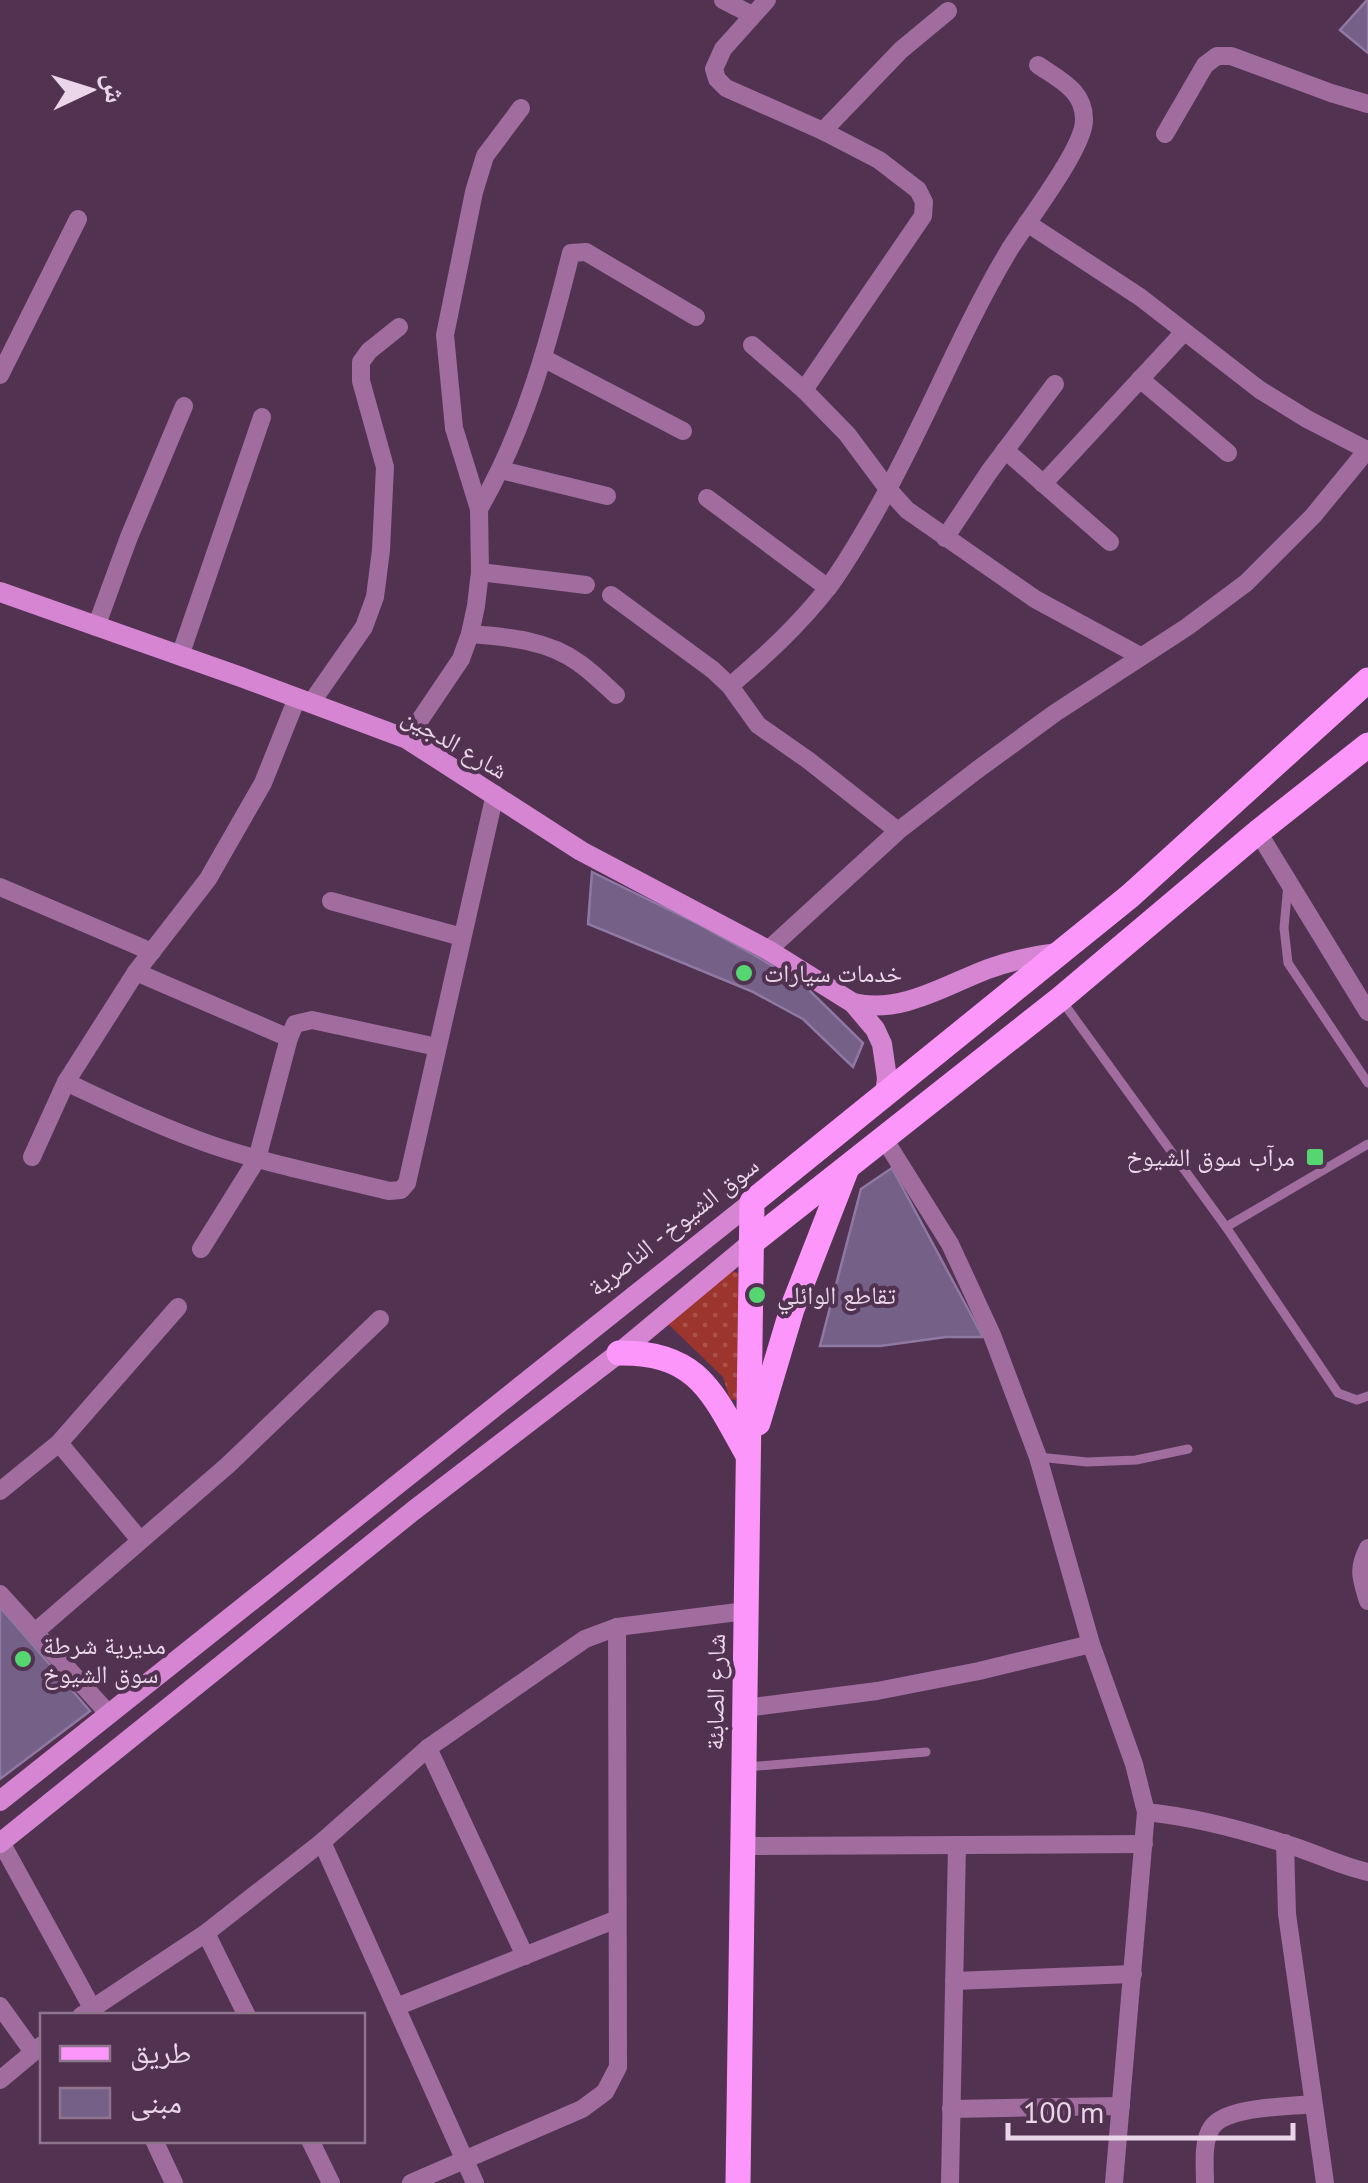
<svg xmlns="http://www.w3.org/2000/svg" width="1368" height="2183" viewBox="0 0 1368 2183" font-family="'PT Sans','Noto Naskh Arabic',sans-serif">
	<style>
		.garden { fill: url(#garden-dots) }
		.building { fill: #756088; stroke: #8f79a3; stroke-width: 2.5 }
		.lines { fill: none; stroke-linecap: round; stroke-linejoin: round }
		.lane { stroke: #a06d9e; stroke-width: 9 }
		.street { stroke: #a06d9e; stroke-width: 18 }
		.secondary { stroke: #d585d2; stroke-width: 20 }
		.primary { stroke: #fd96fb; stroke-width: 25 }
		.poi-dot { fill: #55d671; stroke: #523251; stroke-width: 4 }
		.labels { text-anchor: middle; stroke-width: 8; stroke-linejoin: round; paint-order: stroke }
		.street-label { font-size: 25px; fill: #ead6e8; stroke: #523251 }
		.poi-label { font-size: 25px; fill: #ead6e8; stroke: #523251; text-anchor: start }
	</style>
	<defs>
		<pattern id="garden-dots" width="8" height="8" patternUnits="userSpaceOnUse" patternTransform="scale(2.5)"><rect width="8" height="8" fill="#9c352d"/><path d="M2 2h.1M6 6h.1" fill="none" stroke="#aa524b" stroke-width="1.8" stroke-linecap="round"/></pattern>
	</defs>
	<rect width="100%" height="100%" fill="#523251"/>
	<path class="garden" d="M732,1271L738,1273L739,1398L735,1400L730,1399L723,1377L666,1322Z"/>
	<g class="building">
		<path d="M1367,0H1368V53L1340,30Z"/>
		<path d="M592,872L700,925L761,959L806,987L863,1043L853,1067L803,1019L751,991L588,924Z"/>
		<path d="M892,1168L983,1337H946L880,1346H820L861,1189Z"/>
		<path d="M0,1607L90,1711L0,1779Z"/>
	</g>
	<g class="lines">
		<g class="lane">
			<path d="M1288,884L1284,928L1288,963L1368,1083"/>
			<path d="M1062,1001L1226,1227L1338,1393L1357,1400L1368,1396"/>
			<path d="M1226,1227L1368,1144"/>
			<path d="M1038,1457L1087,1462L1136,1460L1188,1449"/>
			<path d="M747,1767L926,1752"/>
		</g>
		<g class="street">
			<path d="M723,0L752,15"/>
			<path d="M767,0L723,49L714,69L717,79L726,88L823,131L879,160L918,190L924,202L923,216L804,390"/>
			<path d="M823,131L901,50L948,11"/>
			<path d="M1165,134L1205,65L1217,56H1231L1331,93L1368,104"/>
			<path d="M1027,223L1140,297L1260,390L1307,419L1367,450"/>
			<path d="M752,345L804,390L847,434L888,489L907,510L1035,599L1140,656"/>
			<path d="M543,358L683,431"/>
			<path d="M0,375L78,219"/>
			<path d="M1140,379L1228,453"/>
			<path d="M1005,450L1110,542"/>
			<path d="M501,470L607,496"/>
			<path d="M1043,484L1184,332"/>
			<path d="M707,498L828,588"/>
			<path d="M479,509C525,430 549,341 571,253L586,252L696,317"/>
			<path d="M945,538L989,472L1055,384"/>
			<path d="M480,572L586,585"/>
			<path d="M611,595L713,670L730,686L758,725L808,760L898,831"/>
			<path d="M96,627L129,537L184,406"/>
			<path d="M470,634C508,637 548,640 579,663C592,672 604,684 616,695"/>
			<path d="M180,656L262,417"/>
			<path d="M730,686C765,656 798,626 827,589C844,567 858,542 872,518C922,432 957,338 1008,252C1025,224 1083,150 1084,121C1085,91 1060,80 1038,65"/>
			<path d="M311,703L364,627L375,597L381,550L385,467L361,381V362L369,351L399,327"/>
			<path d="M407,739L461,659L470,634L476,606L480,572L479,509L454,428L445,335L474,192L485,156L521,108"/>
			<path d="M1258,832L1368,1012"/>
			<path d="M0,887L152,952"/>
			<path d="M331,901L462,937"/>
			<path d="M768,950L898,831L977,770L1055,713L1187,627L1246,583L1313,516L1368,449"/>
			<path d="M136,972L289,1038"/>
			<path d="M66,1082C113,1104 160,1127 209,1144C267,1164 329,1176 389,1191L401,1190L407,1183L495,794"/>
			<path d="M883,1137L950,1244L992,1335L1038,1457L1091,1644L1134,1764L1146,1812L1114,2183"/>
			<path d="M32,1157L66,1082L136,972L208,879L263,783L297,698"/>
			<path d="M201,1249L257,1159L289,1038L295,1024L312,1020L437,1047"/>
			<path d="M59,1443L140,1540"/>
			<path d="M0,1491L59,1443L178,1307"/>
			<path d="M1368,1548C1357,1570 1361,1578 1368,1601"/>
			<path d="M0,1594L108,1713"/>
			<path d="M35,1632L228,1465L380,1319"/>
			<path d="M745,1708L877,1691L979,1671L1091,1644"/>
			<path d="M428,1748L525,1956"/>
			<path d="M1146,1812C1194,1817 1240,1829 1286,1844C1314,1852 1339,1866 1368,1872"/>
			<path d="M1,1842L96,2015"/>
			<path d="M322,1842L475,2183"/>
			<path d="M1285,1843L1287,1914L1325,2183"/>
			<path d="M743,1846L1144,1844"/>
			<path d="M206,1933L247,2016"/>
			<path d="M954,1981L1133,1974"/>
			<path d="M0,2006L33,2052"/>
			<path d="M396,2007L617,1919"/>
			<path d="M81,2016L206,1933L322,1842L428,1748L585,1639L617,1627L746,1611"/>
			<path d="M0,2080L42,2045"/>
			<path d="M951,2109L1121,2106"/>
			<path d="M154,2140L174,2183"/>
			<path d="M310,2140L331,2183"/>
			<path d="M411,2183L582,2109L605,2092L618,2067L617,1627"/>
			<path d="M950,2183L957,1846"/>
			<path d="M1205,2183C1205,2166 1202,2141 1212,2127C1227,2106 1288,2107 1313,2104"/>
		</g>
		<g class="secondary">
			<path d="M0,592L241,677L407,739L581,851L768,950L853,1003L875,1029L882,1044L887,1078L885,1095"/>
			<path d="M853,1003C902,1014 943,986 988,969C1010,961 1033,956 1057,953"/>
			<path d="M0,1801L752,1202"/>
			<path d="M0,1843L413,1511L619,1353L751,1243"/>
		</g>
		<g class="primary">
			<path d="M751,1243L1060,999L1258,832L1368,745"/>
			<path d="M619,1353C697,1352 712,1391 746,1452"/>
			<path d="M758,1423L792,1309L847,1168"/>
			<path d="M738,2183L752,1202L1130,896L1368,680"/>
		</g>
	</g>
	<g class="poi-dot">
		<circle cx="744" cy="973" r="10"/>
		<rect x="1305" y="1147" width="20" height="20" rx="5"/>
		<circle cx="757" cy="1295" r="10"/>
		<circle cx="23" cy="1659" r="10"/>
	</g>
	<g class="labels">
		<g class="street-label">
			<text transform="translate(455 743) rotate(30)" y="9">شارع الدجين</text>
			<text transform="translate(673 1226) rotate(-38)" y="9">سوق الشيوخ - الناصرية</text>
			<text transform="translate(715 1692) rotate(-89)" y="9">شارع الصابئة</text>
		</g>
		<g class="poi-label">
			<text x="764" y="982">خدمات سيارات</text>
			<text x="1295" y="1166" text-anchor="end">مرآب سوق الشيوخ</text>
			<text x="777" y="1304">تقاطع الوائلي</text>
			<text x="43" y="1654">مديرية شرطة<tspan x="43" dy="29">سوق الشيوخ</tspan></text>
		</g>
	</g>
	<rect x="40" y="2013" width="325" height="130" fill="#523251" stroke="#8f748d" stroke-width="2.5"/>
	<rect x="60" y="2046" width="50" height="15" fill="#fd96fb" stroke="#8f748d" stroke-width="2.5"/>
	<text x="130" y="2063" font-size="30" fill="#ead6e8">طريق</text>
	<rect x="60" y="2088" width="50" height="30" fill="#756088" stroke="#8f748d" stroke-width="2.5"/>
	<text x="130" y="2113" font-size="30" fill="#ead6e8">مبنى</text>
	<g transform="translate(90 90) rotate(86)" stroke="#523251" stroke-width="8" paint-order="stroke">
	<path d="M0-8L18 38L0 25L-18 38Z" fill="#ead6e8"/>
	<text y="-15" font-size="28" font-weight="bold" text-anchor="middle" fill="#ead6e8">ش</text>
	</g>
	<path d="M1008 2123v15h285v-15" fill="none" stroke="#ead6e8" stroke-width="5"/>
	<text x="1023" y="2123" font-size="30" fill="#ead6e8" stroke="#523251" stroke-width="8" paint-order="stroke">100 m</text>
</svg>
